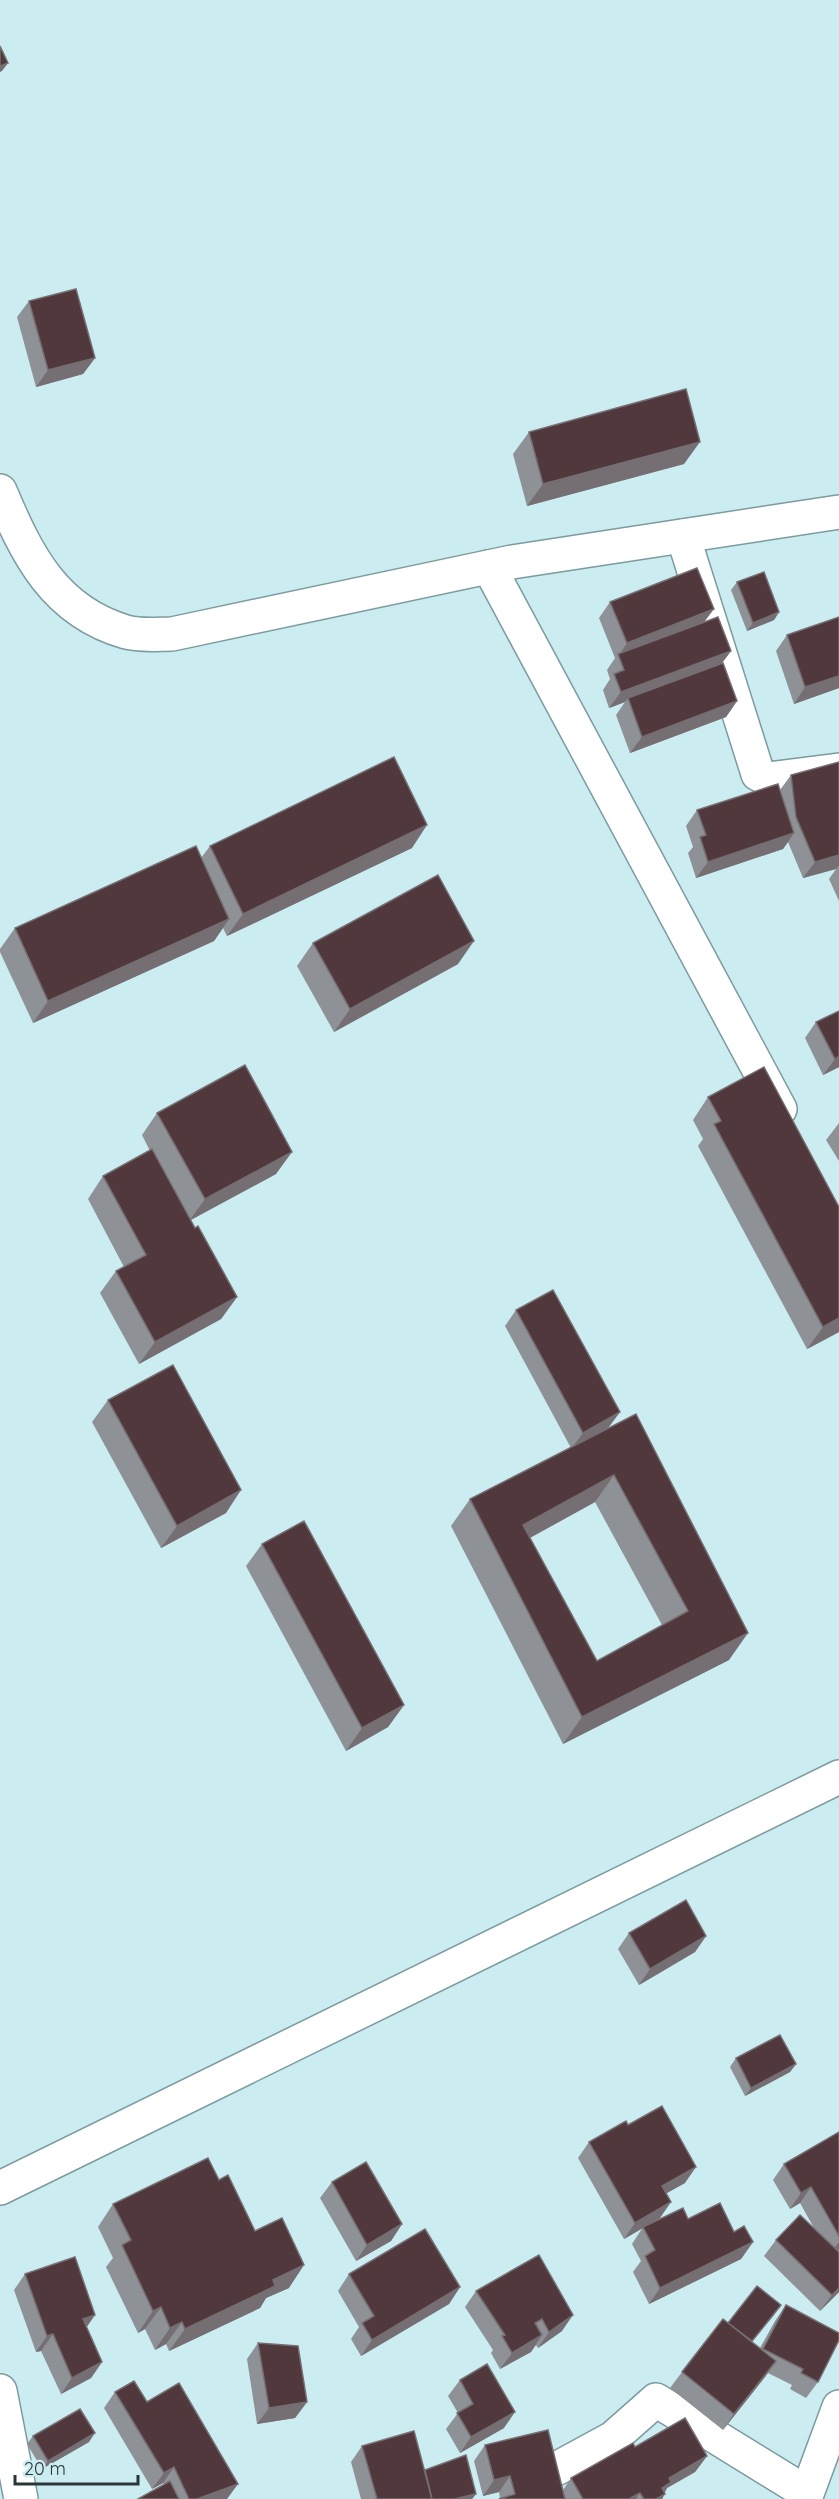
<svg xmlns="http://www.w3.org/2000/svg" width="839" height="2499" viewBox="0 0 839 2499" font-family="Quicksand,sans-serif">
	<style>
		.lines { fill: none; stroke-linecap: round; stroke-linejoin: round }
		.minor-casing { stroke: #7c9ba0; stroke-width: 36 }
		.minor { stroke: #fff; stroke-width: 33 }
		.wall { fill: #8e9296; fill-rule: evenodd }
		.shaded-wall { fill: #756e72 }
		.building { fill: #50383c; stroke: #756e72; stroke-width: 1.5; fill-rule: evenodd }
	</style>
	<rect width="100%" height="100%" fill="#cbecf1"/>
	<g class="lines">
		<defs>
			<g id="minor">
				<path d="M0,491C27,555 54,611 126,632C140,636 158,634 172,634L512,562L839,512"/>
				<path d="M683,536L758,774L768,779L839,770"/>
				<path d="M489,567L780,1109"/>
				<path d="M0,2188L839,1777"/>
				<path d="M0,2391L21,2499"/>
				<path d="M556,2469L613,2438L656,2400L807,2493"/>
				<path d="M805,2499L839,2407"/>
			</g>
		</defs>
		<use href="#minor" class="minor-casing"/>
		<use href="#minor" class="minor"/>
	</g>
	<g class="wall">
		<path d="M29,301L95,358L83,374L36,387L17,317Z"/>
		<path d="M529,432L684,464L527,506L513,454Z"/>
		<path d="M737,582L779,612L774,620L747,631L731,590Z"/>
		<path d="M610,602L704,622L731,651L722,663L737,701L726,717L630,753L616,715L625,702L609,708L603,690L610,679L607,670L615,658L599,618Z"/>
		<path d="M787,635L839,688L794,704L776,651Z"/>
		<path d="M839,762V901L829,879L836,869L803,878L788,842L783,849L696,878L688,853L693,847L686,826L697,810L780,790L791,775Z"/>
		<path d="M210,846L412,848L227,936L223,928L214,941L33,1023L0,952V949L15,928L201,858Z"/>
		<path d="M313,943L458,964L334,1032L297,966Z"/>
		<path d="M839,1011V1067L823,1075L805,1038L816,1022Z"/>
		<path d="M708,1097L839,1332L807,1349L698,1146L703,1139L693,1120Z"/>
		<path d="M157,1113L276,1174L190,1220L237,1297L221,1319L139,1364L100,1293L116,1271L124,1267L88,1199L103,1176L150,1151L142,1135Z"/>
		<path d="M839,1123V1161L826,1140Z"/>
		<path d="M516,1310L620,1412L608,1428L729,1660L563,1744L451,1526L470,1499L571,1448L505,1326ZM595,1502L662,1625L597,1661L530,1538Z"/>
		<path d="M108,1400L226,1513L161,1548L92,1422Z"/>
		<path d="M262,1544L404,1705L388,1727L346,1751L246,1566Z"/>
		<path d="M629,1933L706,1936L695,1952L639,1985L618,1949Z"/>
		<path d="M736,2058L796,2064L790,2072L745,2096L730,2067Z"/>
		<path d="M628,2125L685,2183L666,2193L660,2218L624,2239L578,2158L589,2142Z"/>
		<path d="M839,2132V2250L837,2251L839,2292L820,2311L764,2256L776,2240L814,2228L800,2203L790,2209L773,2180L784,2164Z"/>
		<path d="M219,2180L255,2231L289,2288L266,2298L260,2308L169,2351L166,2344L155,2350L145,2329L138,2333L106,2267L113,2258L98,2227L113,2204Z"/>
		<path d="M332,2182L402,2224L391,2241L356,2261L320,2198Z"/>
		<path d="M643,2227L734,2232L753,2242L741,2259L649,2304L633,2272L641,2261L632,2244Z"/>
		<path d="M539,2255L562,2331L538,2348L536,2345L531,2352L500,2369L491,2353L493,2350L465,2307L476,2291Z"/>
		<path d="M25,2274L95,2315L86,2327L102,2362L91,2378L61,2394L41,2351L36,2352L14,2290Z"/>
		<path d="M349,2274L460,2287L449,2304L361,2356L351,2339L359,2327L338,2291Z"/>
		<path d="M786,2305L818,2382L806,2398L790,2389L792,2385L768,2373L723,2430L670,2388L682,2372L728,2323L775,2314L752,2342L760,2348L775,2321Z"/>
		<path d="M258,2343L307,2402L295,2418L257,2424L247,2359Z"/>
		<path d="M460,2380L504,2428L460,2453L446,2429L458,2413L448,2396Z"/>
		<path d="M115,2392L147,2402L227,2499H137L164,2485L163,2483L152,2489L104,2408Z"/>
		<path d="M33,2436L89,2442L42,2469L27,2444Z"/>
		<path d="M485,2445L563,2490L571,2478L635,2447L707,2456L695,2472L667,2488L662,2499H498L500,2498L499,2492L483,2496L474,2461Z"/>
		<path d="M362,2446L424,2471L476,2494L472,2499H361L351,2462Z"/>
	</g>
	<g class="shaded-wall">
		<path d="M8,63L2,71L0,72V66Z"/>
		<path d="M95,358L83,374L36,387L48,370Z"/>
		<path d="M700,442L684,464L527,506L543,484Z"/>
		<path d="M714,609L702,625L619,655L627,643Z"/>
		<path d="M779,612L774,620L747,631L753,623Z"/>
		<path d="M731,651L719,667L628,698L625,702L609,708L621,692Z"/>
		<path d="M839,676V688L794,704L805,687Z"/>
		<path d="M737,701L726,717L630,753L642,737Z"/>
		<path d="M427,825L412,848L227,936L243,914Z"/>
		<path d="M794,833L783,849L696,878L708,862Z"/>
		<path d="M839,855V865L836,869L803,878L815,862Z"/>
		<path d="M229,919L214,941L33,1023L48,1001Z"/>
		<path d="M474,941L458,964L334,1032L350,1009Z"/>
		<path d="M839,1056V1067L823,1075L835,1059Z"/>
		<path d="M292,1152L276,1174L189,1221L205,1199Z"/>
		<path d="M237,1297L221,1319L139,1364L155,1342Z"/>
		<path d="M839,1318V1332L807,1349L823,1327Z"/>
		<path d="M620,1412L608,1428L571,1449L583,1433Z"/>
		<path d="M614,1475L595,1502L504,1552L523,1525Z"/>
		<path d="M241,1490L226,1513L161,1548L177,1526Z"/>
		<path d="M748,1633L729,1660L563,1744L582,1717Z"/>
		<path d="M404,1705L388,1727L346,1751L362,1728Z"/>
		<path d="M706,1936L695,1952L639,1985L650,1969Z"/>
		<path d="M796,2064L790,2072L745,2096L751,2088Z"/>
		<path d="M696,2167L685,2183L651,2202L662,2186Z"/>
		<path d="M811,2187L800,2203L790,2209L801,2193Z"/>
		<path d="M671,2202L660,2218L624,2239L635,2223Z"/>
		<path d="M402,2224L391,2241L356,2261L367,2245Z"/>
		<path d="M753,2242L741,2259L649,2304L660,2288Z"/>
		<path d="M839,2242V2250L829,2255Z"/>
		<path d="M304,2265L289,2288L266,2298L260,2308L169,2351L185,2329L273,2280Z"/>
		<path d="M460,2287L449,2304L361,2356L372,2340Z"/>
		<path d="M839,2288V2292L820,2311L832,2295Z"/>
		<path d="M161,2307L145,2329L138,2333L153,2311Z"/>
		<path d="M95,2315L84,2331L83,2319Z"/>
		<path d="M573,2315L562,2331L538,2348L549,2332Z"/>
		<path d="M182,2322L166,2344L155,2350L170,2328Z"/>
		<path d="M53,2334L41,2351L36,2352L47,2336Z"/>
		<path d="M542,2335L531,2352L500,2369L512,2353Z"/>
		<path d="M776,2361L765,2377L723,2430L734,2414Z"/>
		<path d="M102,2362L91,2378L61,2394L72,2378Z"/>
		<path d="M307,2402L295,2418L257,2424L269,2408Z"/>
		<path d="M515,2412L504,2428L460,2453L471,2437Z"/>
		<path d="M95,2433L89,2442L42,2469L48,2461Z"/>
		<path d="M707,2456L695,2472L667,2488L662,2496L665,2494L662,2499H654L669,2478Z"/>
		<path d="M174,2467L163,2483L152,2489L164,2473Z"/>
		<path d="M510,2476L499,2492L483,2496L494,2480Z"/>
		<path d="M238,2484L227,2499H197Z"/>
		<path d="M640,2493L636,2499H629Z"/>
		<path d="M476,2494L472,2499H454Z"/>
	</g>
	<g class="building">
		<path d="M0,46L8,63L0,66Z"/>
		<path d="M76,289L95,358L48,370L29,301Z"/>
		<path d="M686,389L700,442L543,484L529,432Z"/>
		<path d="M697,568L714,609L627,643L610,602Z"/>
		<path d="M764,572L779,612L753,623L737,582Z"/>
		<path d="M718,617L731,651L621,692L614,674L624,670L618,654Z"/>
		<path d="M839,617V676L805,687L787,635Z"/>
		<path d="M723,663L737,701L642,737L628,698Z"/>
		<path d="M394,757L427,825L243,914L210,846Z"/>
		<path d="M839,762V855L815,862L796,817L791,775Z"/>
		<path d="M778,784L794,833L708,862L700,837L706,835L697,810Z"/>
		<path d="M196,846L229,919L48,1001L15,928Z"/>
		<path d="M438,875L474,941L350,1009L313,943Z"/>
		<path d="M839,1011V1056L835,1059L816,1022Z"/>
		<path d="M245,1065L292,1152L205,1199L157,1113Z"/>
		<path d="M764,1067L839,1207V1318L823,1327L714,1124L721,1121L708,1097Z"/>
		<path d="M152,1149L195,1228L198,1226L237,1297L155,1342L116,1271L146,1255L103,1176Z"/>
		<path d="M553,1290L620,1412L583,1433L516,1310Z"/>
		<path d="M173,1365L241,1490L177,1526L108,1400Z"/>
		<path d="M636,1414L748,1633L582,1717L470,1499ZM614,1475L688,1611L597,1661L523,1525Z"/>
		<path d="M304,1521L404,1705L362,1728L262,1544Z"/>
		<path d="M686,1900L706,1936L650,1969L629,1933Z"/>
		<path d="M780,2035L796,2064L751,2088L736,2058Z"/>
		<path d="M662,2106L696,2167L662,2186L671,2202L635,2223L589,2142L626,2121L628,2125Z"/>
		<path d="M839,2132V2236L811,2187L801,2193L784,2164Z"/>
		<path d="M208,2158L219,2180L228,2175L255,2231L282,2218L304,2265L273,2280L275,2286L185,2329L182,2322L170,2328L161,2307L153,2311L122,2245L131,2240L113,2204Z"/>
		<path d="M366,2162L402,2224L367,2245L332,2182Z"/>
		<path d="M720,2203L734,2232L744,2226L753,2242L660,2288L645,2256L655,2250L643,2227L683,2208L688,2219Z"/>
		<path d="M800,2215L839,2252V2288L832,2295L776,2240Z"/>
		<path d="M425,2229L460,2287L372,2340L362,2323L374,2316L349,2274Z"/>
		<path d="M539,2255L573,2315L549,2332L542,2319L535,2323L542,2335L512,2353L502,2336L505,2335L476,2291Z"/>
		<path d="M75,2257L95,2315L83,2319L102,2362L72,2378L53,2334L47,2336L25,2274Z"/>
		<path d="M757,2286L781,2305L752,2341L728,2323Z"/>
		<path d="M786,2305L839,2333V2340L818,2382L801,2373L803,2369L763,2349Z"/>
		<path d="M723,2319L776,2361L734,2414L682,2372Z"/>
		<path d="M258,2343L298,2346L307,2402L269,2408Z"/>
		<path d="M487,2364L515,2412L471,2437L457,2413L473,2404L460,2380Z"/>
		<path d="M134,2381L147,2402L179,2383L238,2484L197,2499H189L174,2467L164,2473L115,2392Z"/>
		<path d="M80,2409L95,2433L48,2461L33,2436Z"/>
		<path d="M685,2418L707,2456L669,2478L671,2482L662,2488L665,2494L656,2499H644L640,2493L629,2499H583L571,2478L633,2443L635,2447Z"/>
		<path d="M548,2430L565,2499H499L515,2494L510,2476L494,2480L485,2445Z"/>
		<path d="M414,2431L432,2499H377L362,2446Z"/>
		<path d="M466,2455L476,2494L454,2499H432L425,2470Z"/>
		<path d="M170,2481L179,2499H138Z"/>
	</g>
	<path d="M15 2475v9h123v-9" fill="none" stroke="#293638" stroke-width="3"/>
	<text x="24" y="2475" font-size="18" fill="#293638" stroke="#cbecf1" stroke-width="4.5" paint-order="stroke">20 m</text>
</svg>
